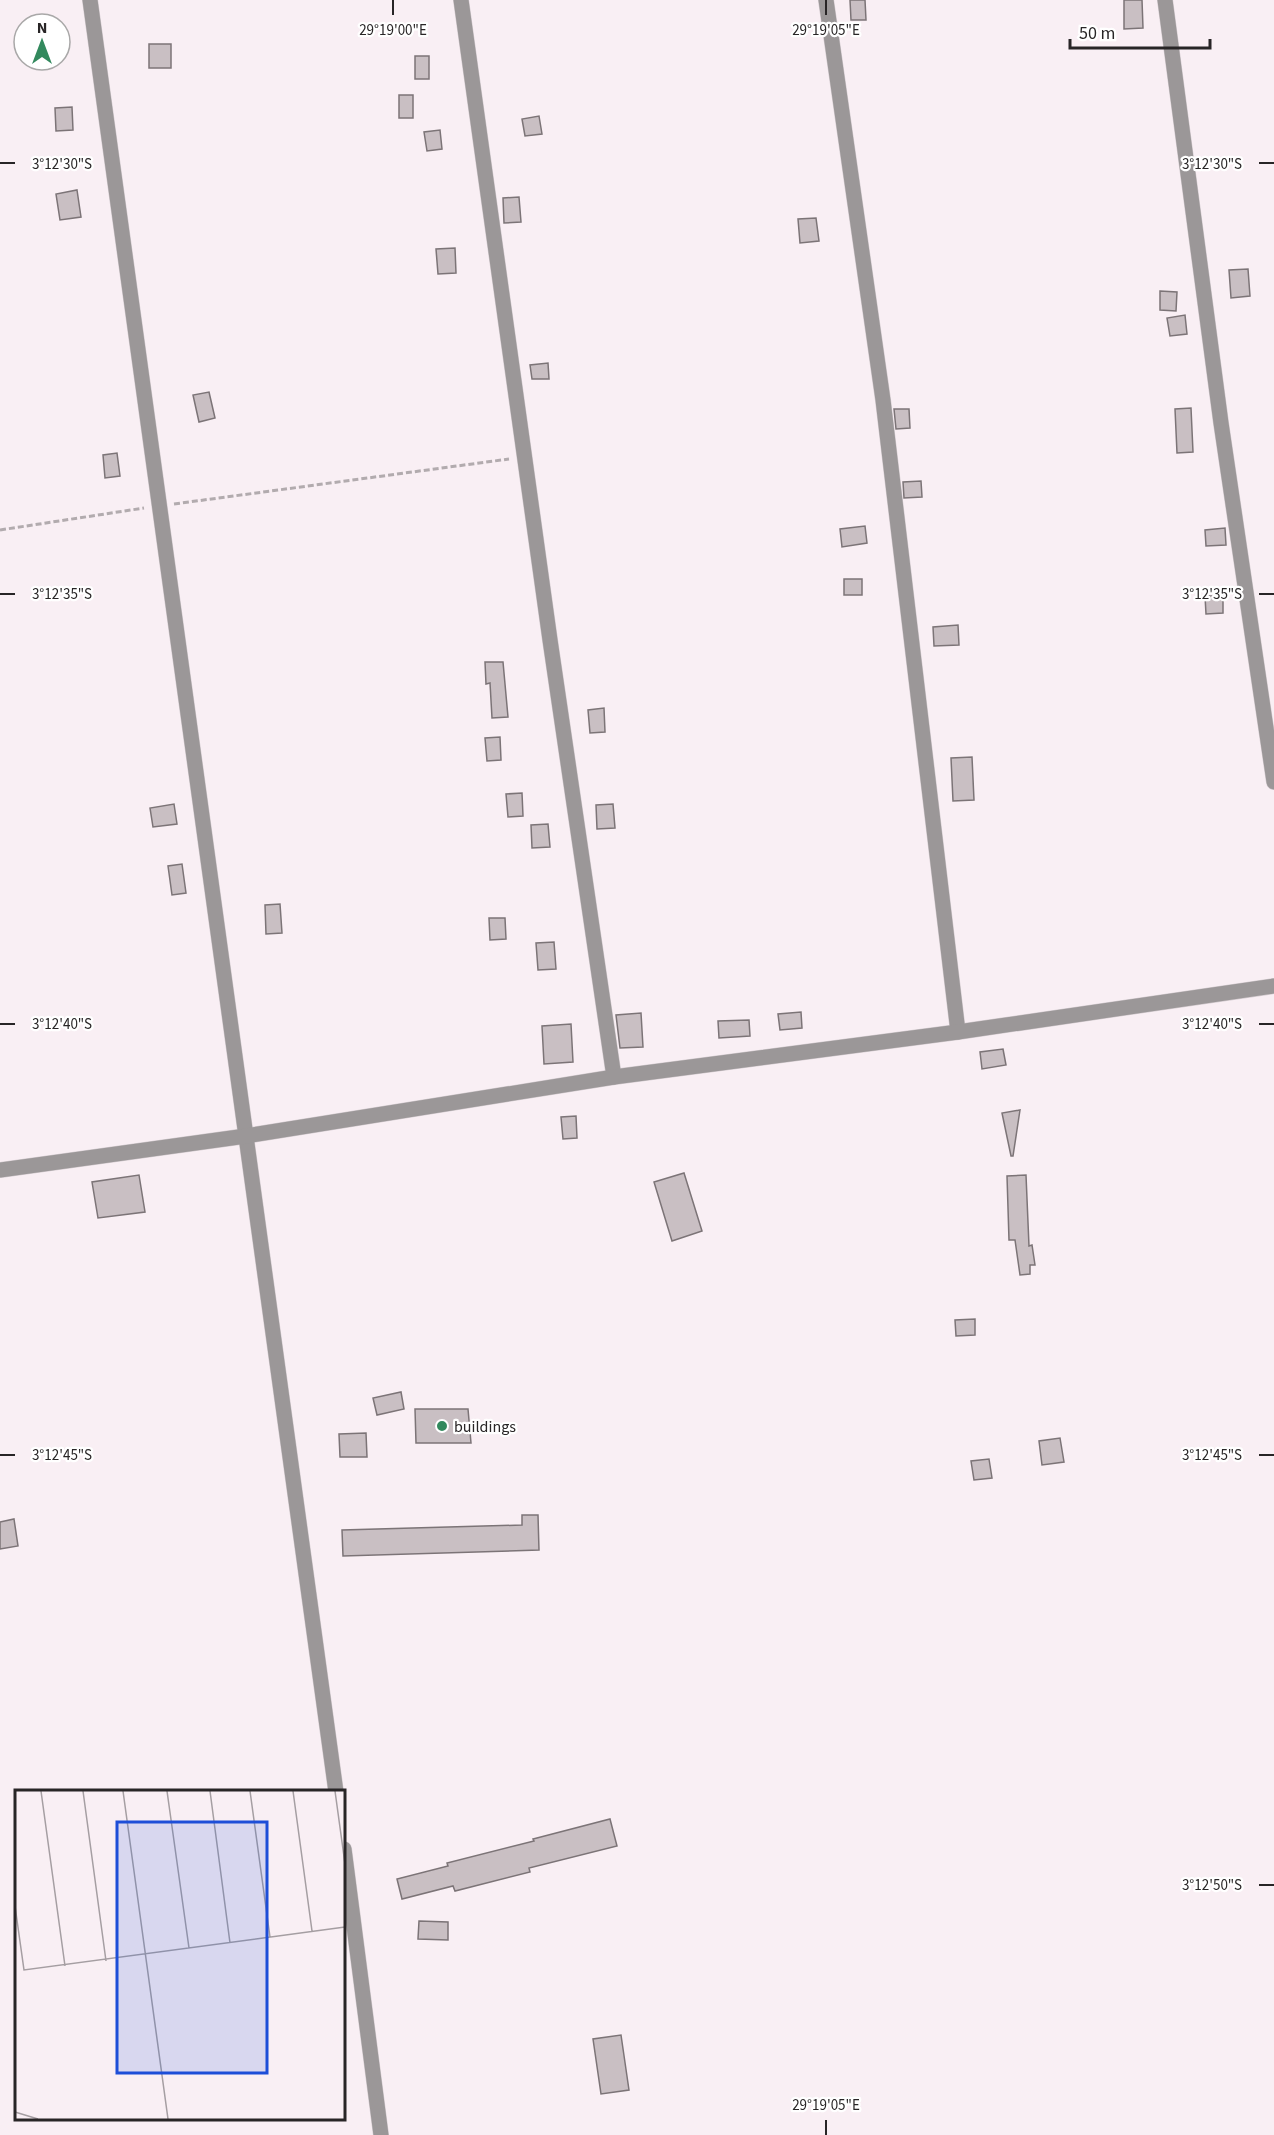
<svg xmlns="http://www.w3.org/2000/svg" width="1274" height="2135" viewBox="0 0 1274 2135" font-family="'Source Sans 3',sans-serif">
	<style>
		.building { fill: #c9bfc3; stroke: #7c7477; stroke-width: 1.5 }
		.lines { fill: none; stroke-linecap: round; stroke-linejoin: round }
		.minor-casing { stroke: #d3cbcf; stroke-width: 16 }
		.path { stroke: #b2abae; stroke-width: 3; stroke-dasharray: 6 3; stroke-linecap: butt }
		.minor { stroke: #9b9798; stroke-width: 15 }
		.ticks { fill: none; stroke: #282526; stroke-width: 2 }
		.poi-dot { fill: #32895d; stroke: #fff; stroke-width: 2 }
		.labels { text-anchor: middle; stroke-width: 4.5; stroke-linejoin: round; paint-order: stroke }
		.poi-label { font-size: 16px; fill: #282526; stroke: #fff; text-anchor: start }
		.inset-road { fill: none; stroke: #a59ea2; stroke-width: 1.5 }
		.view { fill: #1d4ed8; fill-opacity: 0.15; stroke: #1d4ed8; stroke-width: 3 }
		.inset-edge { fill: none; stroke: #282526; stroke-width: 3 }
		.ticks-label { font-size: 15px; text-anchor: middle; fill: #282526; stroke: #fff; stroke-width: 4.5; stroke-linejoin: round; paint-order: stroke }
	</style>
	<rect width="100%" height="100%" fill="#f9eff4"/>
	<g class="building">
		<path d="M850,0H865L866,20H851Z"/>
		<path d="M1124,0H1142L1143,28L1124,29Z"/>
		<rect x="149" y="44" width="22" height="24"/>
		<rect x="415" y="56" width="14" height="23"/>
		<rect x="399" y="95" width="14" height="23"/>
		<path d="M72,107L73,130L56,131L55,108Z"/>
		<path d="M539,116L542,134L525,136L522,119Z"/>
		<path d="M440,130L442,149L427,151L424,132Z"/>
		<path d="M77,190L81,217L60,220L56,194Z"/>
		<path d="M519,197L521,222L504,223L503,198Z"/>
		<path d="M816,218L819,241L800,243L798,219Z"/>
		<path d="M455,248L456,273L438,274L436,249Z"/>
		<path d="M1248,269L1250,296L1231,298L1229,270Z"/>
		<path d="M1160,291L1177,292L1176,311L1160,310Z"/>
		<path d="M1185,315L1187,334L1170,336L1167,318Z"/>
		<path d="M548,363L549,379H532L530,365Z"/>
		<path d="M209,392L215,418L199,422L193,395Z"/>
		<path d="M1191,408L1193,452L1177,453L1175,409Z"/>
		<path d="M894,409H909L910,428L896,429Z"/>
		<path d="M117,453L120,476L105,478L103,455Z"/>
		<path d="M921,481L922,497L904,498L903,482Z"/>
		<path d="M865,526L867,543L842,547L840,529Z"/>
		<path d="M1225,528L1226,545L1206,546L1205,530Z"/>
		<rect x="844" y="579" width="18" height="16"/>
		<path d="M1205,596H1223V613L1206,614Z"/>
		<path d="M958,625L959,645L934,646L933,627Z"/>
		<path d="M485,662H503L508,717L492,718L490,683L486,684Z"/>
		<path d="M604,708L605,732L590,733L588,710Z"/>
		<path d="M500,737L501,760L487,761L485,738Z"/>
		<path d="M972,757L974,800L953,801L951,758Z"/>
		<path d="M522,793L523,816L508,817L506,794Z"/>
		<path d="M174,804L177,824L153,827L150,808Z"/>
		<path d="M613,804L615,828L597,829L596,805Z"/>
		<path d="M548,824L550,847L532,848L531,825Z"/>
		<path d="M182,864L186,893L172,895L168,866Z"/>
		<path d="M280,904L282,933L266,934L265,905Z"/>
		<path d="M489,918H505L506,939L490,940Z"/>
		<path d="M554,942L556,969L538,970L536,943Z"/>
		<path d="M801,1012L802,1028L780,1030L778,1014Z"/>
		<path d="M641,1013L643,1047L620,1048L616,1015Z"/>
		<path d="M749,1020L750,1036L719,1038L718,1021Z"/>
		<path d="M571,1024L573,1062L544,1064L542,1026Z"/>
		<path d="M1003,1049L1006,1065L982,1069L980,1052Z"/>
		<path d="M1020,1110L1013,1156H1011L1002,1113Z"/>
		<path d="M576,1116L577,1138L563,1139L561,1117Z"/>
		<path d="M684,1173L702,1231L672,1241L654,1182Z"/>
		<path d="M139,1175L145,1212L98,1218L92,1182Z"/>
		<path d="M1026,1175L1029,1246L1032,1245L1035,1265H1030V1274L1020,1275L1015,1240H1009L1007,1176Z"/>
		<path d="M975,1319V1335L956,1336L955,1320Z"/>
		<path d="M401,1392L404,1409L377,1415L373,1398Z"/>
		<path d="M415,1409H468L471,1443H416Z"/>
		<path d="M366,1433L367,1457H340L339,1434Z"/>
		<path d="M1060,1438L1064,1462L1042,1465L1039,1441Z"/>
		<path d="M989,1459L992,1478L974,1480L971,1461Z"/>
		<path d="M522,1515H538L539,1550L343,1556L342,1530L522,1525Z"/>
		<path d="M14,1519L18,1546L0,1549V1522Z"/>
		<path d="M610,1819L617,1846L529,1868L530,1872L455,1891L453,1886L402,1899L397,1879L448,1866L447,1863L534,1841L533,1839Z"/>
		<path d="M419,1921L448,1922V1940L418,1939Z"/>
		<path d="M621,2035L629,2090L601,2094L593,2039Z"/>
	</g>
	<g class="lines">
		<defs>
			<g id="minor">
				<path d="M90,0L336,1792"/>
				<path d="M461,0L550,640L614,1077"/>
				<path d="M826,0L883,400L958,1032"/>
				<path d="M1165,0L1221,423L1274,782"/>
				<path d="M0,1170L246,1136L614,1077L958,1032L1274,986"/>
				<path d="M344,1849L381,2135"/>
			</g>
		</defs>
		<use href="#minor" class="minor-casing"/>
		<g class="path">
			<path d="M174,504L509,459"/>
			<path d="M0,530L144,508"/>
		</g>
		<use href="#minor" class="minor"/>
	</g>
	<path class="ticks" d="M393,0V15M826,0V15M0,163H15M1259,163H1274M0,594H15M1259,594H1274M0,1024H15M1259,1024H1274M0,1455H15M1259,1455H1274M1259,1885H1274M826,2120V2135"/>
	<circle class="poi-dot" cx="442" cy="1426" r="6"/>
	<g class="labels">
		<g class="poi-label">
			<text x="454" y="1432">buildings</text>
		</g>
	</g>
	<g transform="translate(15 1790)">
		<rect width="330" height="330" fill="#f9eff4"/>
		<path class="inset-road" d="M26,1L50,176M68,1L91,171M108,1L153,329M152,1L174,158M195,1L215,153M235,1L255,147M278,1L297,141M320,1L330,74M0,116L9,180L330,137M0,322L23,329"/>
		<path class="view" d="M102,32H252V283H102Z"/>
		<rect width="330" height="330" class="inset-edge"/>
	</g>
	<g class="ticks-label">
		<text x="393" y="35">29°19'00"E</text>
		<text x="826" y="35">29°19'05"E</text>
		<text x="62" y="169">3°12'30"S</text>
		<text x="1212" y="169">3°12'30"S</text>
		<text x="62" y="599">3°12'35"S</text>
		<text x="1212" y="599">3°12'35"S</text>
		<text x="62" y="1029">3°12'40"S</text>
		<text x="1212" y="1029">3°12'40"S</text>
		<text x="62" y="1460">3°12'45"S</text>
		<text x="1212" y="1460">3°12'45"S</text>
		<text x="1212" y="1890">3°12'50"S</text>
		<text x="826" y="2110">29°19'05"E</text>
	</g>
	<g transform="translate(42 42)"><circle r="28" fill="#ffffff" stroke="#a9a8a8" stroke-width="1.5"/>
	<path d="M0-4.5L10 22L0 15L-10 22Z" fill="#32895d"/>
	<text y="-9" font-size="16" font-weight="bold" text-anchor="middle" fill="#282526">N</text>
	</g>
	<path d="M1070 39v9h140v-9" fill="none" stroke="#282526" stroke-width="3"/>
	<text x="1079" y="39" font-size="18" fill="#282526" stroke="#ffffff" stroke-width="4.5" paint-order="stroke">50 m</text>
</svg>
